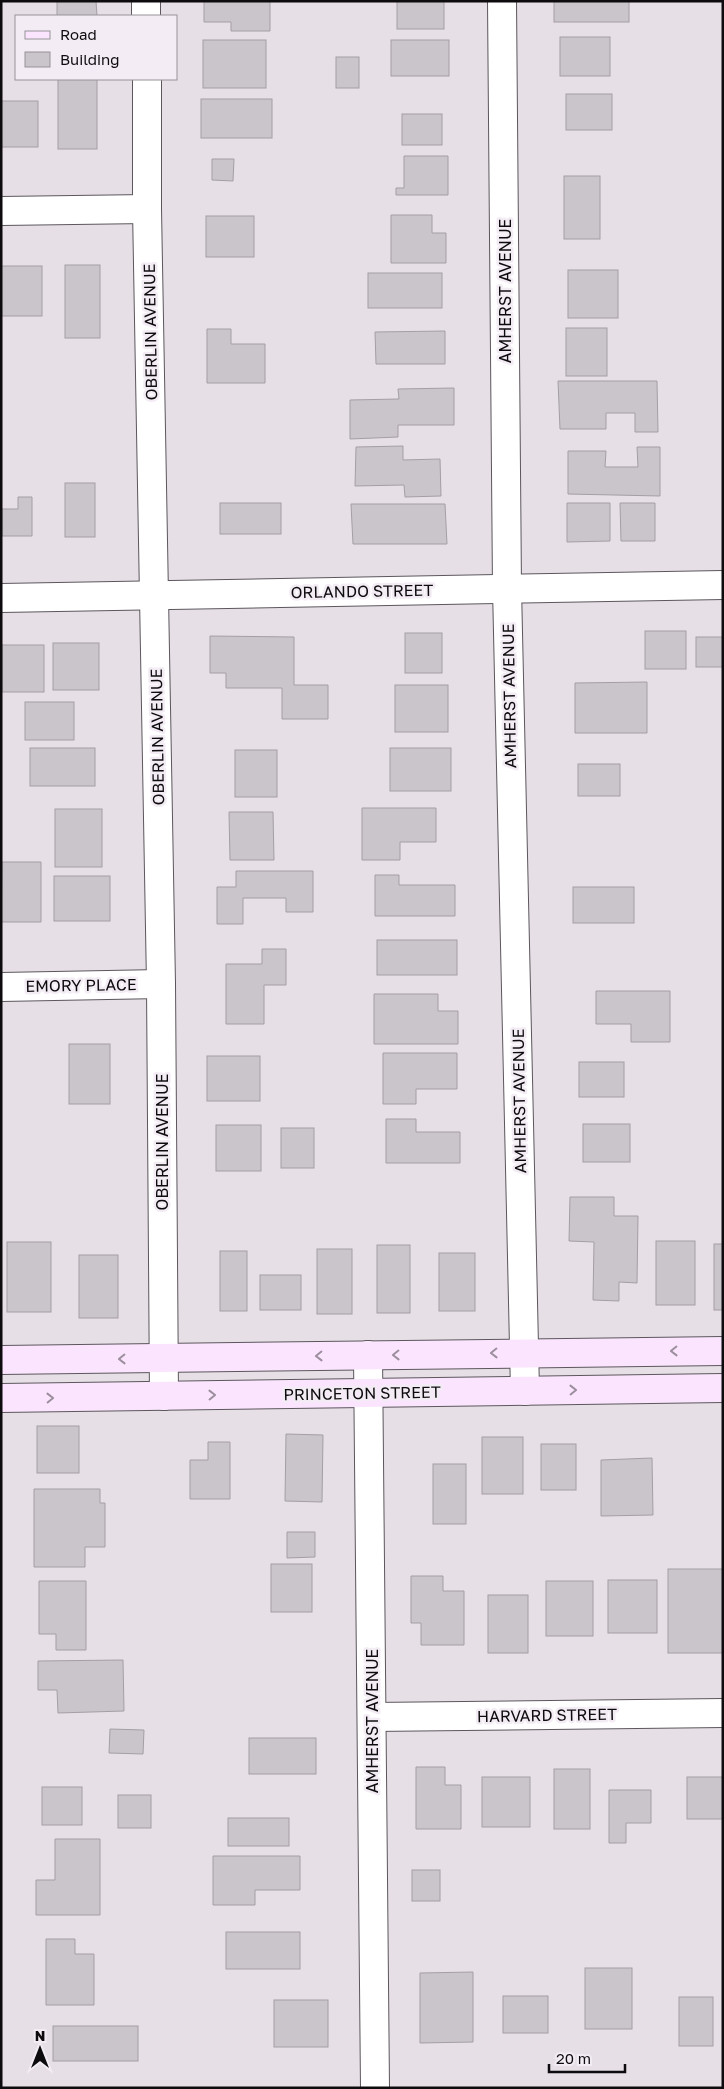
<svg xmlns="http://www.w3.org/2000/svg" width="724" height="2089" viewBox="0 0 724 2089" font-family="'Golos Text',sans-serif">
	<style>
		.building { fill: #cac4cb; stroke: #a49ea5 }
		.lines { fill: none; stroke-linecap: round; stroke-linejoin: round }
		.street-casing { stroke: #5c575d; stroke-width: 30 }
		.secondary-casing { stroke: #5c575d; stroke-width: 30 }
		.street { stroke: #fff; stroke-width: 28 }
		.secondary { stroke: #fbe5fe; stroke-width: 28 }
		.oneway { stroke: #9c8e9e }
		.labels { text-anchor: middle; stroke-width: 5; stroke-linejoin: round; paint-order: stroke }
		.street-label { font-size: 16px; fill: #0d0b0d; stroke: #f3ecf4 }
	</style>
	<rect width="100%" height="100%" fill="#e6dfe6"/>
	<g class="building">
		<path d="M57,1H96L97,16H57Z"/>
		<path d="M204,1H270V31H231V22H204Z"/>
		<rect x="397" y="1" width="47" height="28"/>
		<rect x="554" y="1" width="75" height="21"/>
		<rect x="560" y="37" width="50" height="39"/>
		<rect x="203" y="40" width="63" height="48"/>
		<rect x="391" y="40" width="58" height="36"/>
		<rect x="336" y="57" width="23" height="31"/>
		<rect x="58" y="79" width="39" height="70"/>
		<rect x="566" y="94" width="46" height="36"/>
		<rect x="201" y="99" width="71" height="39"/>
		<rect x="1" y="101" width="37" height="46"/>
		<rect x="402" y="114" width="40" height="31"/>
		<path d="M404,156H448V195H396V188H404Z"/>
		<path d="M212,159H234L233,181L212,180Z"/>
		<rect x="564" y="176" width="36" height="63"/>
		<path d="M391,215H432V233H446V263H391Z"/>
		<rect x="206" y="216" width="48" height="41"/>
		<rect x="65" y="265" width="35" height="73"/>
		<rect x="1" y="266" width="41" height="50"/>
		<rect x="568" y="270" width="50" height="48"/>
		<rect x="368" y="273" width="74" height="35"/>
		<rect x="566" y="328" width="41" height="48"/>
		<path d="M207,329H231V344H265V383H207Z"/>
		<path d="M445,331V364H376L375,332Z"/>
		<path d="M558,381H657L658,432H635V413H606V429H560Z"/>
		<path d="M454,388V425H398V437L350,439V400L399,399L398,389Z"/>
		<path d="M403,446V460L440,459L441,496L405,497L404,485L355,486L356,447Z"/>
		<path d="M637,447H660V496L568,494V451H606L605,467H638Z"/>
		<rect x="65" y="483" width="30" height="54"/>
		<path d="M18,497H32V536H2V509H18Z"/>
		<rect x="220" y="503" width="61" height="31"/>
		<path d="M567,503H610V541L567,542Z"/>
		<path d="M620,503H655V541H621Z"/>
		<path d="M351,504H445L447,544H353Z"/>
		<rect x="645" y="631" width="41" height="38"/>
		<rect x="405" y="633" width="37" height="40"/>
		<path d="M210,636L294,637V685H328V719H282V688H226V673H210Z"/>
		<rect x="696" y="637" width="27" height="30"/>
		<rect x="53" y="643" width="46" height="47"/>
		<rect x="2" y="645" width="42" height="47"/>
		<path d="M647,682V733H575V683Z"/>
		<rect x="395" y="685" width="53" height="47"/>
		<rect x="25" y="702" width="49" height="38"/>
		<rect x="30" y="748" width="65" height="38"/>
		<rect x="390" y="748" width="61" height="43"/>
		<rect x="235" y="750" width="42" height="47"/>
		<rect x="578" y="764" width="42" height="32"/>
		<path d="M362,808H436V842H400V860H362Z"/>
		<rect x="55" y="809" width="47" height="58"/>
		<path d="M229,812H273L274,860H230Z"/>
		<path d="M2,862H41V922H1Z"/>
		<path d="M236,871H313V912H286V898H243V924H217V887H236Z"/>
		<path d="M375,875H399V885H455V916H375Z"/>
		<rect x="54" y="876" width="56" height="45"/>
		<rect x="573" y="887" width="61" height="36"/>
		<rect x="377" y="940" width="80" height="35"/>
		<path d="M262,949H286V985H264V1024H226V964H262Z"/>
		<path d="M596,991H670V1042H631V1024H596Z"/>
		<path d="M374,994H438V1011H458V1044H374Z"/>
		<rect x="69" y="1044" width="41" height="60"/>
		<path d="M383,1053H457V1089H416V1104H383Z"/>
		<rect x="207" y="1056" width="53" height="45"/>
		<rect x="579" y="1062" width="45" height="35"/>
		<path d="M386,1119H416V1132H460V1163H386Z"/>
		<rect x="583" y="1124" width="47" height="38"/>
		<rect x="216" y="1125" width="45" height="46"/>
		<rect x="281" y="1128" width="33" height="40"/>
		<path d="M570,1197H614V1216H638L637,1283L619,1282V1301L593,1300L594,1242L569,1241Z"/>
		<rect x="656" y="1241" width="39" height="64"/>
		<rect x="7" y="1242" width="44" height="70"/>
		<rect x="714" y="1244" width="9" height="66"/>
		<rect x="377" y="1245" width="33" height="68"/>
		<rect x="317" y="1249" width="35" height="65"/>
		<rect x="220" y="1251" width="27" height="60"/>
		<rect x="439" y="1253" width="36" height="58"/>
		<rect x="79" y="1255" width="39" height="63"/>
		<rect x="260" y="1275" width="41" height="35"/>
		<rect x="37" y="1426" width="42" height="47"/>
		<path d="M286,1434L323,1435L322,1502L285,1501Z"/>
		<rect x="482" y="1437" width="41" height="57"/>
		<path d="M208,1442H230V1499H190V1460H208Z"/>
		<rect x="541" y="1444" width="35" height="46"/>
		<path d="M652,1458L653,1515L601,1516V1460Z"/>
		<rect x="433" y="1464" width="33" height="60"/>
		<path d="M34,1489H100V1503H105V1547H85V1567H34Z"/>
		<path d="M287,1532H315V1557L287,1558Z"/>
		<rect x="271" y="1564" width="41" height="48"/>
		<rect x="668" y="1569" width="55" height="84"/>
		<path d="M411,1576H443V1591H464V1645H421V1623H411Z"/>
		<rect x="608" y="1580" width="49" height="53"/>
		<path d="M39,1581H86V1650H56V1634H39Z"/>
		<rect x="546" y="1581" width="47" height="55"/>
		<rect x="488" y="1595" width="40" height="58"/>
		<path d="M123,1660L124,1711L58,1713L57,1690H38V1661Z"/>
		<path d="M110,1729L144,1730L143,1754L109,1753Z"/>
		<rect x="249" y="1738" width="67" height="36"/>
		<path d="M416,1767H445V1785H461V1829H416Z"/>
		<rect x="554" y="1769" width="36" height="60"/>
		<rect x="482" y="1777" width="48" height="50"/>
		<rect x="687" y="1777" width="36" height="42"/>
		<rect x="42" y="1787" width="40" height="38"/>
		<path d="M609,1790H651V1823H626V1843H609Z"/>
		<rect x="118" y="1795" width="33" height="33"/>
		<rect x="228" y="1818" width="61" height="28"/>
		<path d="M55,1839H100V1915H36V1880H55Z"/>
		<path d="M213,1856H300V1890H255V1905H213Z"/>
		<rect x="412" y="1870" width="28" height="31"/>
		<rect x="226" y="1932" width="74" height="37"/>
		<path d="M46,1939H75V1954H94V2005H46Z"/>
		<rect x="585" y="1968" width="47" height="61"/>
		<path d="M473,1972V2042L420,2043V1973Z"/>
		<rect x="503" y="1996" width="45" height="37"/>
		<rect x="679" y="1997" width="34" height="49"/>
		<rect x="274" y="2000" width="54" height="47"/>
		<rect x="53" y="2026" width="85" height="35"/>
	</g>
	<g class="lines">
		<defs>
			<g id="street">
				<path d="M146,1V16"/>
				<path d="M502,1L507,588L525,1391"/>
				<path d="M147,79V209L161,984L164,1396"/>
				<path d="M1,211L147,209"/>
				<path d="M1,598L723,585"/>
				<path d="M1,987L161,984"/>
				<path d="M368,1355L375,2088"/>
				<path d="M372,1717L723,1713"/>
			</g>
			<g id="secondary">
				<path d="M1,1360L723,1351"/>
				<path d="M1,1398L723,1388"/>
			</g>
		</defs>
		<use href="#street" class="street-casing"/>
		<use href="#secondary" class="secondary-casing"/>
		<use href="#street" class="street"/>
		<use href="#secondary" class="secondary"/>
	</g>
	<defs><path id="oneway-chevron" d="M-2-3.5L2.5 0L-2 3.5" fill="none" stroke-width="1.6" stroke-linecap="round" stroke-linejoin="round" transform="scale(1.25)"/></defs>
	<g class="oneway">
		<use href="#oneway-chevron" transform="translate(674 1351) rotate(179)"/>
		<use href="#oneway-chevron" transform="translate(494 1353) rotate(179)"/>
		<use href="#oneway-chevron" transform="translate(396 1355) rotate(179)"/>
		<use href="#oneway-chevron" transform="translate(319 1356) rotate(179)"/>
		<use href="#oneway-chevron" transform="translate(122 1359) rotate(179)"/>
		<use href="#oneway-chevron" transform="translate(573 1390) rotate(-1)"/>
		<use href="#oneway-chevron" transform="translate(212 1395) rotate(-1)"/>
		<use href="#oneway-chevron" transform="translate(50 1398) rotate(-1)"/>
	</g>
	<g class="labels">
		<g class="street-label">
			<text transform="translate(505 291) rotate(-90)" y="6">AMHERST AVENUE</text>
			<text transform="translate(150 332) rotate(-91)" y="6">OBERLIN AVENUE</text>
			<text transform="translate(362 591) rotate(-1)" y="6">ORLANDO STREET</text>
			<text transform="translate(509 696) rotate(-91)" y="6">AMHERST AVENUE</text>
			<text transform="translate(157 737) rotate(-91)" y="6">OBERLIN AVENUE</text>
			<text transform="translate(81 985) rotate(-1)" y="6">EMORY PLACE</text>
			<text transform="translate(519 1101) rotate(-91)" y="6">AMHERST AVENUE</text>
			<text transform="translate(162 1142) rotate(-90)" y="6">OBERLIN AVENUE</text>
			<text transform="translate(362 1393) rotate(-1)" y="6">PRINCETON STREET</text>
			<text transform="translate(547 1715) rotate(-1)" y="6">HARVARD STREET</text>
			<text transform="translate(372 1721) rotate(-90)" y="6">AMHERST AVENUE</text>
		</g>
	</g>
	<rect width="724" height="2089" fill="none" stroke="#0d0b0d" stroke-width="5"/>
	<rect x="15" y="15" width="162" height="65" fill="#f3ecf4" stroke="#979298"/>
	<rect x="25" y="31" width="25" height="8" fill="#fbe5fe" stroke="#979298"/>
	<text x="60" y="40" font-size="15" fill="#0d0b0d">Road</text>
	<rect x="25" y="52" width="25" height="15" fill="#cac4cb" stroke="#979298"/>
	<text x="60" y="65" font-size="15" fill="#0d0b0d">Building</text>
	<g transform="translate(40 2049)" stroke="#f3ecf4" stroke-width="4" paint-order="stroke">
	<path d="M0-4L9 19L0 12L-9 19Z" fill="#0d0b0d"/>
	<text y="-8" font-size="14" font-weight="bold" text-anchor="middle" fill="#0d0b0d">N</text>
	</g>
	<path d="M549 2064v8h76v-8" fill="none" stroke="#0d0b0d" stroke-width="2.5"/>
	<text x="556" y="2064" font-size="15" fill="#0d0b0d" stroke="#f3ecf4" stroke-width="4" paint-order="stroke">20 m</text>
</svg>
